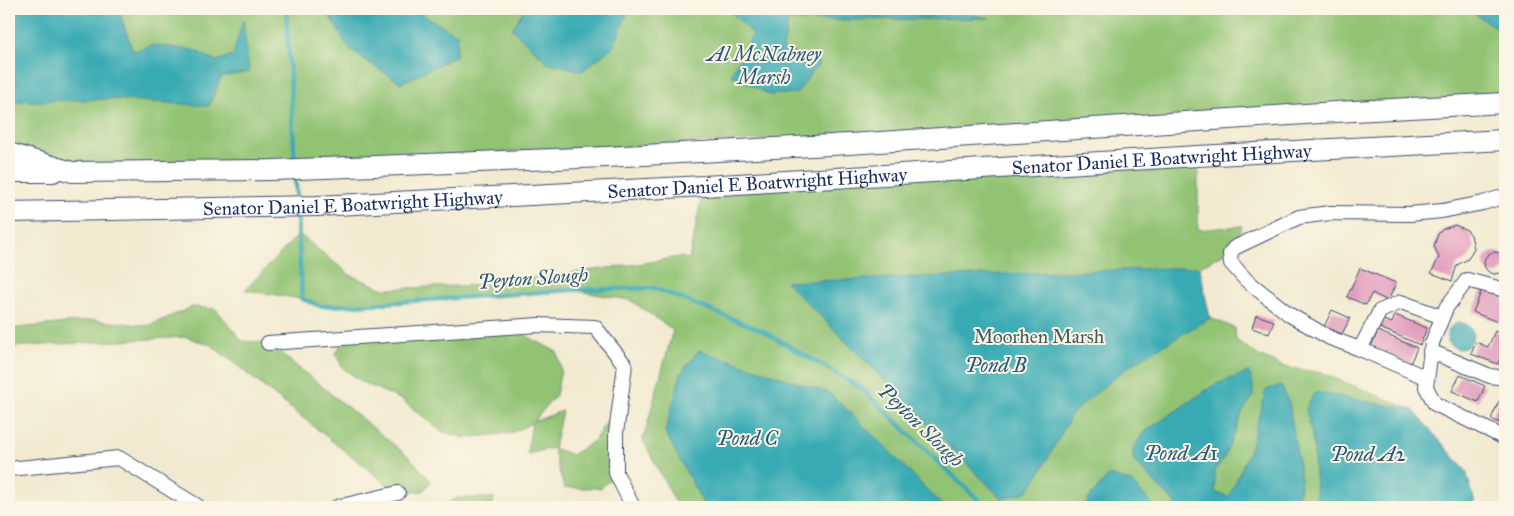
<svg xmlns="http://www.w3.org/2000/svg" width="1514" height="516" viewBox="0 0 1514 516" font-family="'IM FELL Great Primer',serif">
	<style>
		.green { fill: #91c373; stroke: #567968 }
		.water { fill: #39aab4; stroke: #2a6c89 }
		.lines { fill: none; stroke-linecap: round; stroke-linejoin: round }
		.stream { stroke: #39aab4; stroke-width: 4.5 }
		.building { fill: #e096b9 }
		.minor-casing { stroke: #3b4b6f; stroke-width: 16 }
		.highway-casing { stroke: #3b4b6f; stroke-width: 22 }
		.minor { stroke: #fff; stroke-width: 14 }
		.highway { stroke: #fff; stroke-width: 20 }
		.labels { text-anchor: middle; stroke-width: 4; stroke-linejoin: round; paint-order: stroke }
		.street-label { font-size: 19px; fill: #1b2f5e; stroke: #fcf5e5 }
		.park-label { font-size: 19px; fill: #3e5b64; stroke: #fcf5e5 }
		.water-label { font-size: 20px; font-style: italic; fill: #265a7c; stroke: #fcf5e5 }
	</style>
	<rect width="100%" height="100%" fill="#fcf5e5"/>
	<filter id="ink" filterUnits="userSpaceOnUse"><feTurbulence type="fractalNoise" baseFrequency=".02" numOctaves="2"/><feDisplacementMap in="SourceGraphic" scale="10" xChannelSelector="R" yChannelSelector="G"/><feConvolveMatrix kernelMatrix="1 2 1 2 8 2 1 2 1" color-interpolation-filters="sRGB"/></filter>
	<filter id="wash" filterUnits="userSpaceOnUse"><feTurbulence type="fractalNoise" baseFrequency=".0096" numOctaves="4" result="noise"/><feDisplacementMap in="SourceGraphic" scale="20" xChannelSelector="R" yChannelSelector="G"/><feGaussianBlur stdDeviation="1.12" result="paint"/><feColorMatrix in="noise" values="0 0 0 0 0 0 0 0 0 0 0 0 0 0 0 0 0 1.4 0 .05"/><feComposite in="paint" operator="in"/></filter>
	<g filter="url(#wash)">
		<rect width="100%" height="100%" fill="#f2ead0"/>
		<g class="green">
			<path d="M9,9H1505V103L1279,116L72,172L9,153Z"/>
			<path d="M1198,156V230L1242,226L1234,248L1199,267L1210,318L1235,328L1236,340L1259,356L1284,367L1322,373L1413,410L1466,471L1476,507H678L643,440L673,330L630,300L571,290L357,305L320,306L302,299L245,290L299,234L350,275L384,289L481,285L638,264L678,257L689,259L704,186Z"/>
			<path d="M192,307L216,309L242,341L268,343L409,457L431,481L423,491L398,493L211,345L186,337L9,347V329L94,320L148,326Z"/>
			<path d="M510,327L557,352L561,370L556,395L533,422L562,411L554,448L572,455L594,441L620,402L616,473L601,488H564L553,448L527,454L532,423L511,433L465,438L441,431L402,400L362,382L343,368L335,353L347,337Z"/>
			<path d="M457,498H494L492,507H439Z"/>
		</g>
		<g class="water">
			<path d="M9,9H118L133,51L153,45L194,50L216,61L233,55L243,20L249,72L221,77L209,106L112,99L9,102Z"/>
			<path d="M325,9H413L458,35L456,56L401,83L351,51Z"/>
			<path d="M524,9H629L614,46L582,71L547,62L512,29Z"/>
			<path d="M728,9H941L989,18L788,21L783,49L819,63L797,93L770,95L731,75L753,34Z"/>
			<path d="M1467,9H1505V33Z"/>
			<path d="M1199,267L1210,318L1132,364L1091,397L1072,414L1041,471L1027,492L1002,499C929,427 859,353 786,282Z"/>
			<circle cx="1460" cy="336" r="13"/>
			<path d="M699,350L829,393L858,420L944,507H917L908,503L894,507H705L665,432L681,373Z"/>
			<path d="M1249,372L1253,384V397L1243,411L1224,458L1215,470V492L1229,497L1250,449L1266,390L1281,385L1289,403L1301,480L1296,507H1179L1133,460V449L1143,433L1214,385Z"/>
			<path d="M1315,392L1413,410L1466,471L1476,507H1317L1313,441L1306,408Z"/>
			<path d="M1109,475L1131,482L1155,507H1084L1089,498Z"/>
		</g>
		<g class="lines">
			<g class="stream">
				<path d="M286,9L295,165"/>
				<path d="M295,176L297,200"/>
				<path d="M297,210L302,299L320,306L357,305L571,290L654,288L763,331L861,388L986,507"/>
			</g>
		</g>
		<g id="blocks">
			<g class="building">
				<path d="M1455,225L1467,230L1471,235L1474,248L1468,259L1457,265L1452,281L1431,273L1439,258L1434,246L1438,234L1443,229Z"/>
				<circle cx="1495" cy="263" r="11"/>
				<path d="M1360,268L1396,283L1388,301L1372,293L1366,305L1347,297Z"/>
				<path d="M1483,287L1505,295V310L1500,323L1473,312Z"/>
				<path d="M1332,310L1350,318L1342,334L1324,327Z"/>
				<path d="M1256,315L1274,321L1269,334L1252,328Z"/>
				<path d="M1395,315L1427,328L1420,345L1380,328L1383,320L1392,323Z"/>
				<path d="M1378,331L1417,348L1409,366L1370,349Z"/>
				<path d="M1495,331L1505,336V346L1498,364L1471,354L1476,342L1488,347Z"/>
				<path d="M1460,375L1485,386L1478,402L1452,391Z"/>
				<path d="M1499,401L1505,404V425L1491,419Z"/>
			</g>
		</g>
	</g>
	<g filter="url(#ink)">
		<use href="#blocks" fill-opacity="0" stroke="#3b4b6f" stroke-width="1"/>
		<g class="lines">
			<defs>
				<g id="minor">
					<path d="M1505,290L1467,280L1446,308L1432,343L1426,387L1435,404L1505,438"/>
					<path d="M268,343L538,325L595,327L625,365L616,433V473L633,507"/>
					<path d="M1360,349L1330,338L1290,315L1246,280L1231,263L1230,254L1234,248L1299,217L1330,213L1410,214L1442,211L1483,203L1505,196"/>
					<path d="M1430,351L1490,376L1505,378"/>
					<path d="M1427,378L1360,349L1380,311L1401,302L1442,317"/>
					<path d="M9,469L119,458L199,507"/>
					<path d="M337,507L398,493"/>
				</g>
				<g id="highway">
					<path d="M9,153L72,172L273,170L606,157L849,144L1335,112L1505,103"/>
					<path d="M9,172H53"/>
					<path id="s1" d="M9,212L317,206L704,186L1198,156L1505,140"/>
				</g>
			</defs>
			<use href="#minor" class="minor-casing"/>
			<use href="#highway" class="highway-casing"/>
			<use href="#minor" class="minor"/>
			<use href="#highway" class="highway"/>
		</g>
	</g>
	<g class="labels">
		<g class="street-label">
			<text dy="7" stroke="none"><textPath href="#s1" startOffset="1154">Senator Daniel E Boatwright Highway</textPath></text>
			<text dy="7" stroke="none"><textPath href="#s1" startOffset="749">Senator Daniel E Boatwright Highway</textPath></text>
			<text dy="7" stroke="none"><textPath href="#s1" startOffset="344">Senator Daniel E Boatwright Highway</textPath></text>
		</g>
		<g class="park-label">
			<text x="1039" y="343">Moorhen Marsh</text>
		</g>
		<g class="water-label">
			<text x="764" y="61">Al McNabney<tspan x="764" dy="23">Marsh</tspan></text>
			<text transform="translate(533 278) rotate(-4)" y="7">Peyton Slough</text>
			<text x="996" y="372">Pond B</text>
			<text transform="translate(921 425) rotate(44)" y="7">Peyton Slough</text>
			<text x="747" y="445">Pond C</text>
			<text x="1181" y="460">Pond A1</text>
			<text x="1368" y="461">Pond A2</text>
		</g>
	</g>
	<rect width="1514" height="516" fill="none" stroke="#fcf5e5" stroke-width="30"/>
</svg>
